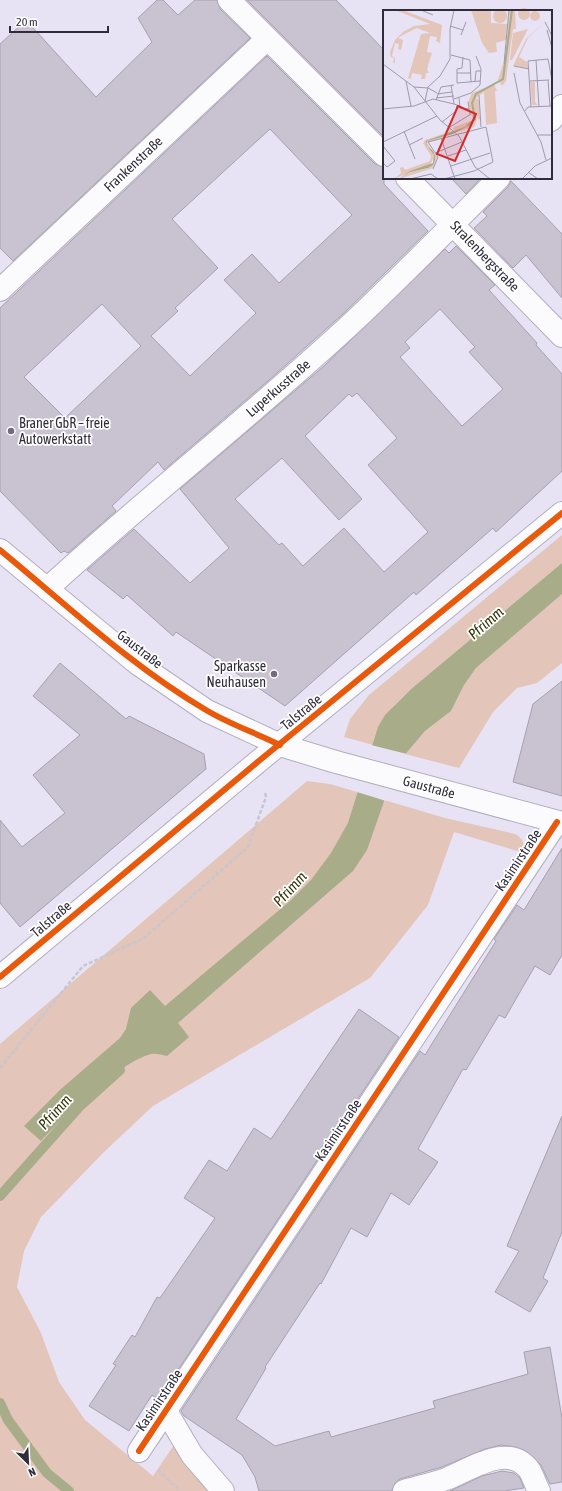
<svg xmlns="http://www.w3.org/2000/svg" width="562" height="1491" viewBox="0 0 562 1491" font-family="'Asap Condensed',sans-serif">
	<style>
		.green { fill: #e3c5ba }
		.water { fill: #a8ac88 }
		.pier { fill: #e7e3f5 }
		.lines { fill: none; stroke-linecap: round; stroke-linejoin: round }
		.stream { stroke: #a8ac88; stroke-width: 10 }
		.building { fill: #c8c2d1; stroke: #a7a0af; fill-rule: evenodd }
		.minor-casing { stroke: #b2afbe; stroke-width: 24 }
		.major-casing { stroke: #b2afbe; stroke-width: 24 }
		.path { stroke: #c8c6ce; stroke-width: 2.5; stroke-dasharray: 4 2; stroke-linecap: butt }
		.minor { stroke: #fbfbfe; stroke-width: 22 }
		.major { stroke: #fbfbfe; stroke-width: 22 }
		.cycleway-casing { stroke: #fff; stroke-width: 8 }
		.cycleway { stroke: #e8590c; stroke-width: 6 }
		.poi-dot { fill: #706c7c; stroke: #fff; stroke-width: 1.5 }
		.labels { text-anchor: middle; stroke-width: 3.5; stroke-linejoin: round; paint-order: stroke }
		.street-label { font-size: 14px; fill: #302c3b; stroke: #fff }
		.poi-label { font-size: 14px; fill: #302c3b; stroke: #fff; text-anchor: start }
		.water-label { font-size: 15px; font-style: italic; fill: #313606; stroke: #fff }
		.inset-river { fill: none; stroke: #a8ac88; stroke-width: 2 }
		.inset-road { fill: none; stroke: #9e9aab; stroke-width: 1 }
		.view { fill: #d62828; fill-opacity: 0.15; stroke: #d62828; stroke-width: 2 }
		.inset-edge { fill: none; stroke: #302c3b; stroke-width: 2 }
	</style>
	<rect width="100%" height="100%" fill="#e7e3f5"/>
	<g class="green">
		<path d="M562,535V563L411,689C391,708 381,718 373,745L344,737L350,719L369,695Z"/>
		<path d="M562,594V663L537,683L517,688L493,712L459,768L405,754L425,731L451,711L464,685L476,668Z"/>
		<path d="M307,781L330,784L445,818L515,834C523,838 525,844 524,853L454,832L428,905L370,978L153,1106L104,1152L41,1217L24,1251L17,1287L41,1333L59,1382L85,1420L153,1476L174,1445L212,1491H0V1044Z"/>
	</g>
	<path class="water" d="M562,563V594L476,668L464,685L451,711L425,731L397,764L367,850L353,871L178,1023L189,1037L167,1056C162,1055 156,1053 151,1054C120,1062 64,1116 41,1141L24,1126L61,1089L120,1038L126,1029L131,1008L150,990L165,1006L290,901L311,880L331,853L348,823L378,727L385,715L411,689Z"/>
	<path class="pier" d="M371,745L407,754L398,765L386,801L357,792Z"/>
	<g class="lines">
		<g class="stream">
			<path d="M0,1196L80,1106L120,1070"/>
			<path d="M0,1403L8,1420L47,1473L69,1491"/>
		</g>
	</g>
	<g class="building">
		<path d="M157,0H163L178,15L195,0H217L220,9L250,38L13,261L0,248V44L26,20L96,97L152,42L138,18Z"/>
		<path d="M247,0H336L384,50V137Z"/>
		<path d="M267,56L375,164L384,167V184L428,231L344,313L269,380L164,470L158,462L112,506L116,511L68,553L64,551L61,553L0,491V308ZM270,129L352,215L279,283L252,254L224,280L256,313L190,376L151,336L178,311L175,308L218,268L172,219ZM102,304L141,346L65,418L24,377Z"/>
		<path d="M451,178H481L466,194Z"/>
		<path d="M511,181L562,234V298L526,255L513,268L474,228L487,216L483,212L508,187Z"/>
		<path d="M456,246L495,285L489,290L537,343L536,345L562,374V471L496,532L493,528L416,595L414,592L285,706L176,632L173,636L127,595L123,599L87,570L134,529L190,583L229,548L180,489L324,366L445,249L449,253ZM440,309L475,347L469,352L503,389L462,426L400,357L410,348L405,342ZM357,393L397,438L368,465L428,532L384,572L344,528L303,566L282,543L279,545L235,499L282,458L339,520L362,499L305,436L349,394L352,397Z"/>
		<path d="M60,663L126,719L129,716L204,754L206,769L20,927L0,903V820L22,847L65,813L33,775L80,735L33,696Z"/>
		<path d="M562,681V796L513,782L533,704Z"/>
		<path d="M562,848V955L550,975L535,966L505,1018L499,1015L466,1070L463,1069L418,1149L438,1162L409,1205L391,1193L367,1237L351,1228L321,1284L320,1283L265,1367L266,1368L236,1419L275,1446L329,1431L331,1437L435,1408L433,1401L528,1374L524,1352L550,1347L562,1418V1482L550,1484L541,1465L526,1451L516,1447L501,1445L485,1449L442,1467L400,1479L395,1483L392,1491H259L255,1477L242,1455L184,1416L181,1411L420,1051L425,1055L496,941L494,939L517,905L524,910Z"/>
		<path d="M359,1009L399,1037L158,1400L152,1395L129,1431L89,1406L116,1365L113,1364L132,1335L135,1337L157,1297L160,1298L215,1218L184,1198L209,1160L227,1171L254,1128L271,1139Z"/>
		<path d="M562,1116V1232L543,1278L548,1281L530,1312L495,1292L519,1251L507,1246Z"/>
		<path d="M502,1471L514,1473L520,1478L524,1488L504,1491H450L482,1476Z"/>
	</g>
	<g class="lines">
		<defs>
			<g id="minor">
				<path d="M229,0L384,155"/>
				<path d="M551,120L562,106"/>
				<path d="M407,178L562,336"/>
				<path d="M0,290L267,39"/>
				<path d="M47,589C147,497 254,414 353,322C403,275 451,226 499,178"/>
				<path d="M0,977L260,760L562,513"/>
				<path d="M166,1411L192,1455L223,1491"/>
				<path d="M139,1451L557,822"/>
				<path d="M404,1491C418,1487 432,1484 446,1479C470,1470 509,1441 530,1471C533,1477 536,1485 539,1491"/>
			</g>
			<path id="major" d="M0,550L138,664L207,711L280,745L336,762L562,823"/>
		</defs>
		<use href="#minor" class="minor-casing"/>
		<use href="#major" class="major-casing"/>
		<g class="path">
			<path d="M0,1068L83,966L144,938L248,847L266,797L265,792"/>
			<path d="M158,1470L180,1491"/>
		</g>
		<use href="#minor" class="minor"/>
		<use href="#major" class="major"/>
		<defs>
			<g id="cycleway">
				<path d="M0,550C67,605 131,666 206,710C229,724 256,733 280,745"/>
				<path d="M0,977L260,760L562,513"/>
				<path d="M139,1451L557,822"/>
			</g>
		</defs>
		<use href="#cycleway" class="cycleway-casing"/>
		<use href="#cycleway" class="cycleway"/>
	</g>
	<g class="poi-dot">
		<circle cx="11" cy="431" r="4"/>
		<circle cx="274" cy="674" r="4"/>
	</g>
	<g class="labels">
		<g class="street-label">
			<text transform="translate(133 164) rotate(-43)" y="5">Frankenstraße</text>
			<text transform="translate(485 256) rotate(46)" y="5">Stralenbergstraße</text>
			<text transform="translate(278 388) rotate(-41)" y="5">Luperkusstraße</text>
			<text transform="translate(140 649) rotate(38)" y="5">Gaustraße</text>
			<text transform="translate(301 712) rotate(-39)" y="5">Talstraße</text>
			<text transform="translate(429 787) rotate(15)" y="5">Gaustraße</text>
			<text transform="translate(518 860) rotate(-56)" y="5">Kasimirstraße</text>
			<text transform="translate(51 919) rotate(-40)" y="5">Talstraße</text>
			<text transform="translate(338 1130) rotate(-56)" y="5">Kasimirstraße</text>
			<text transform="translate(159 1400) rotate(-56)" y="5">Kasimirstraße</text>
		</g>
		<g class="poi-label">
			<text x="19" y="428">Braner GbR – freie<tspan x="19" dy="16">Autowerkstatt</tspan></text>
			<text x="266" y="671" text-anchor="end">Sparkasse<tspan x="266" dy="16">Neuhausen</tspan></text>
		</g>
		<g class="water-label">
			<text transform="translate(486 623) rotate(-41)" y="5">Pfrimm</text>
			<text transform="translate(290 889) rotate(-47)" y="5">Pfrimm</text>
			<text transform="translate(55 1112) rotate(-48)" y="5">Pfrimm</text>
		</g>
	</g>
	<g transform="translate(383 10)">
		<rect width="169" height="169" fill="#e7e3f5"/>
		<path d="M135 4a6 6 0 1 1 12 0a6 6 0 1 1-12 0ZM110 6a7 7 0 1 1 14 0a7 7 0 1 1-14 0ZM12,0H20L59,15L57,33L53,31L54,27L47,26L44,42L49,43L44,59L46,63H43L42,69H38L39,65L29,63L28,69L25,68L38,24L47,23L34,18L18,26L15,28L20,30L18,40L15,39L16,34L12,33L9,46L12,48V54L10,52L11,48L8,47L7,42L12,30L20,22L31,16L47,14ZM88,0H108V13L124,14L123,30L113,33L114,42L106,43L99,33ZM126,0H132L133,19H130L125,55L122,54ZM147 6a5 5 0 1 1 10 0a5 5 0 1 1-10 0ZM161,13L145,28L136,47L144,52L145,58L130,56L143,29ZM145,19L129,50H127L130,23ZM120,54L125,55L123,71L119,76L115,70ZM147,72H152V92L155,95H149ZM111,74L114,81H112L114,113L103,115L101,82L93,88L96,90L97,109L95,110L93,101L94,110L91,117L74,122L70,119L71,117L90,110L85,92L89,83ZM69,121L70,122L51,129L72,123L44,133L54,147L50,158L16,169L29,161L43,159L50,155L52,149L51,147L46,157L31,160L11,169L18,163L17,158L20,157L22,160L47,151L48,146L40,133L42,130Z" fill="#e3c5ba"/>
		<path d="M87,115L70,124L44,131L43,135L50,141L52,146V150L50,155L45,158L27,162L15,169L27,161L50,153L51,145L43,134V131Z" fill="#a8ac88"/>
		<path class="inset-river" d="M84,116L92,109L89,93L93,84L120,69L129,0"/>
		<path class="inset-road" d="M38,0L50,5M162,12L169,26M67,16L80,20M164,20L169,38M78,25L83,12M68,45L87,50L88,72M80,47L79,58L74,59V73L97,71M153,50L156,97M0,54L31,77L57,110L76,126L92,157L107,169M121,54L126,0M131,56L146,59M74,63H87M131,63L137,93L158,132L163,150M165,70L167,96M23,71L28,96M147,71L166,70M92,72L93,61H98M68,75L71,94M31,77L45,78L54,83M54,84L69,82M96,85L98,117M53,88L71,86M76,88L77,98L86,99M71,89L88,83L97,75L98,59L93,46M53,90L58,77L71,75M42,91L45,77L57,66L67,49V19L71,0M85,92L87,104M148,97L145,51L165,49L169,70M0,99L31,96L50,89L71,94M142,101L145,97L169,96M59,112L73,101L74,95L71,94M67,117L88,104M21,121L32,149M155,125H169M58,128L72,169M0,132L54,106M26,135L40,128M0,136L12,151L4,157L0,153M52,143L79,132M65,146L83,140M68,156L107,143M50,159L55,147L45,132L103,117L110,152L91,161L61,169M145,162L155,169M27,169L48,164L55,169M139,169L152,156L169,148"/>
		<path class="view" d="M75,96L93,104L72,151L54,144Z"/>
		<rect width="169" height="169" class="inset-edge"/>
	</g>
	<g transform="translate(28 1463) rotate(156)" stroke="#ffffff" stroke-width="3" paint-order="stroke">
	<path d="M0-3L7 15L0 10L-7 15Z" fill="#302c3b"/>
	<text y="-6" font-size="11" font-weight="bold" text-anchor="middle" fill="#302c3b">N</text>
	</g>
	<path d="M10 26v6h98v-6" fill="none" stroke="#302c3b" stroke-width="2"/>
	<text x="16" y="26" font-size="12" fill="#302c3b" stroke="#ffffff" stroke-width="3" paint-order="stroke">20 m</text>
</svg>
